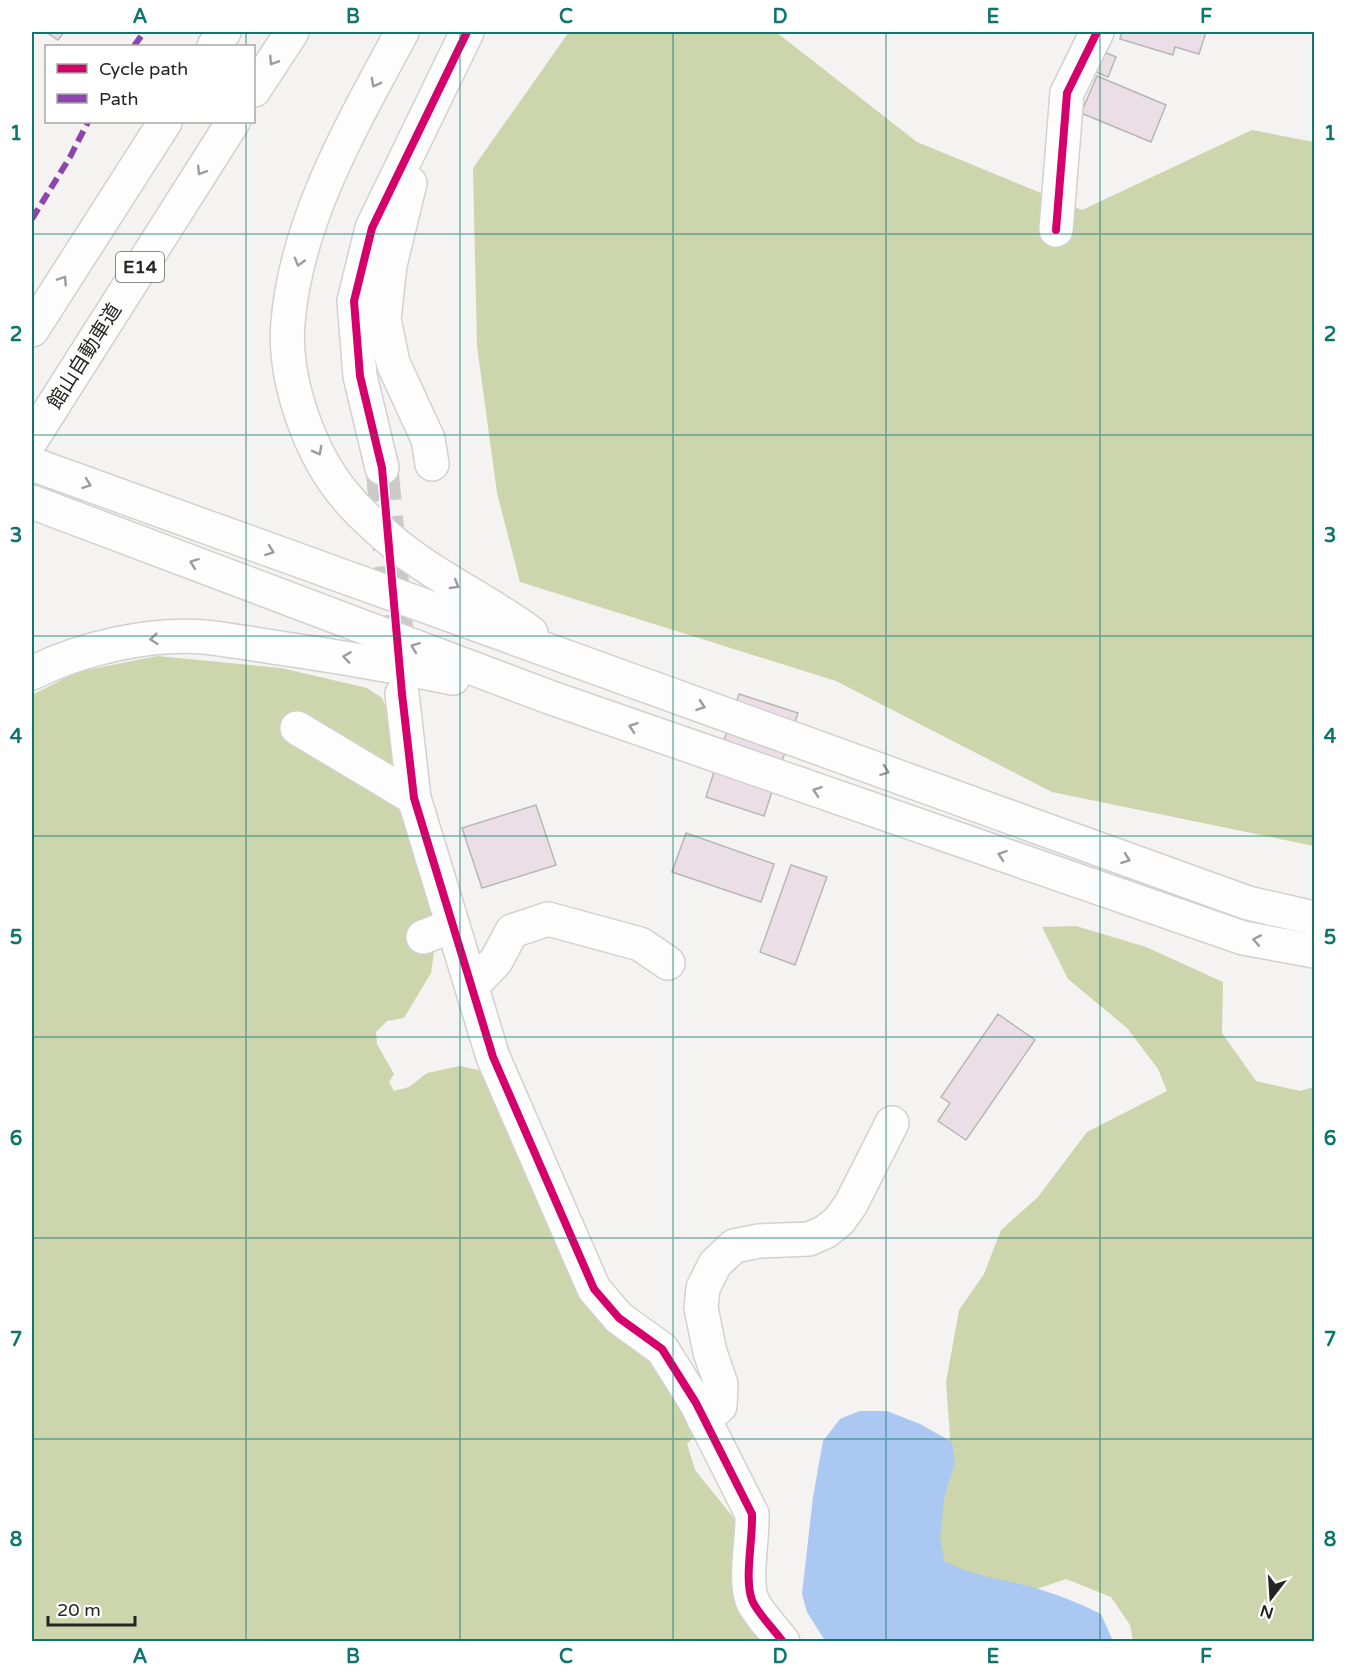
<svg xmlns="http://www.w3.org/2000/svg" width="1346" height="1673" viewBox="0 0 1346 1673" font-family="'Varela Round','Noto Sans JP',sans-serif">
	<style>
		.forest { fill: #ccd5ab }
		.water { fill: #aac8f2 }
		.building { fill: #ebdee7; stroke: #b8b7b7; stroke-width: 1.5 }
		.lines { fill: none; stroke-linecap: round; stroke-linejoin: round }
		.minor-tunnel { stroke: #cccac8; stroke-width: 33; stroke-dasharray: 33 16; stroke-linecap: butt }
		.minor-casing { stroke: #d2d1cf; stroke-width: 36 }
		.highway-casing { stroke: #d2d1cf; stroke-width: 36 }
		.minor { stroke: #fefdfd; stroke-width: 33 }
		.highway { stroke: #fefdfd; stroke-width: 33 }
		.quiet { stroke: #8e44ad; stroke-width: 6; stroke-dasharray: 12 6; stroke-linecap: butt }
		.cycleway-casing { stroke: #fff; stroke-width: 11 }
		.cycleway { stroke: #d6006c; stroke-width: 8 }
		.oneway { stroke: #9d9c9b }
		.grid { fill: none; stroke: #0f766e; stroke-width: 1.5; stroke-opacity: 0.55 }
		.labels { text-anchor: middle; stroke-width: 4.5; stroke-linejoin: round; paint-order: stroke }
		.shield { fill: #fff; stroke: #676665; stroke-width: 1.5 }
		.shield-label { font-size: 18px; font-weight: bold; fill: #262523 }
		.street-label { font-size: 20px; fill: #262523; stroke: #fff }
		.neatline { fill: none; stroke: #0f766e; stroke-width: 2 }
		.grid-label { font-size: 20px; text-anchor: middle; font-weight: bold; fill: #0f766e }
	</style>
	<rect width="100%" height="100%" fill="#f5f3f1"/>
	<g class="forest">
		<path d="M569,32H776L917,142L1082,210L1252,130L1314,142V846L1052,792L836,681L520,582L497,493L477,346L473,168Z"/>
		<path d="M157,656L281,668L367,688L382,698L389,714L398,757L388,766L438,924L431,973L404,1018L387,1021L376,1032L377,1044L394,1074L389,1082L394,1091L409,1087L427,1073L460,1066L483,1071L612,1326L641,1355L660,1367L698,1433L687,1444L695,1470L737,1522L773,1641H32V695L77,672Z"/>
		<path d="M1076,926L1146,947L1223,982L1222,1033L1256,1081L1300,1091L1314,1087V1641H1133L1130,1625L1111,1597L1066,1579L1007,1599L943,1584L933,1512L950,1436L946,1382L959,1310L984,1274L1001,1230L1038,1197L1087,1132L1167,1091L1158,1069L1127,1028L1068,979L1042,927Z"/>
	</g>
	<path class="water" d="M859,1411H887L920,1424L952,1442L955,1462L944,1498L940,1537L944,1561C971,1575 999,1579 1028,1586C1054,1593 1077,1602 1101,1614L1113,1641H825L807,1612L802,1594L813,1497L823,1441L840,1419Z"/>
	<g class="building">
		<path d="M46,32H64L58,40Z"/>
		<path d="M1122,32H1206L1199,54L1175,47L1173,55L1120,39Z"/>
		<path d="M1102,51L1116,57L1108,77L1094,71Z"/>
		<path d="M1097,76L1166,105L1151,142L1081,113Z"/>
		<path d="M739,694L798,713L764,816L706,797Z"/>
		<path d="M536,805L556,865L482,888L462,828Z"/>
		<path d="M686,833L774,864L761,902L672,872Z"/>
		<path d="M791,865L827,877L795,965L760,952Z"/>
		<path d="M998,1014L1035,1040L966,1140L938,1121L950,1103L941,1097Z"/>
	</g>
	<g class="lines">
		<path class="minor-tunnel" d="M382,468L400,665"/>
		<defs>
			<g id="minor">
				<path d="M410,183L390,265L384,319L393,363L428,439L432,464"/>
				<path d="M1056,230L1067,93L1097,32"/>
				<path d="M382,468L360,376L354,301L372,228L467,32"/>
				<path d="M402,694L414,798L493,1057L594,1289L619,1318L662,1349L696,1403L752,1514C753,1540 744,1578 752,1600C757,1613 774,1629 783,1642"/>
				<path d="M297,728L414,798"/>
				<path d="M423,937L452,926"/>
				<path d="M472,986L496,961L512,931L548,919L640,944L668,963"/>
				<path d="M704,1420L720,1406L721,1384L710,1352L701,1308L703,1288L715,1264L734,1246L759,1241L809,1239L825,1232L839,1221L851,1204L892,1123"/>
			</g>
			<g id="highway">
				<path d="M402,32C354,122 297,217 288,322C283,379 310,456 348,499C356,509 367,519 377,528C422,571 481,596 531,633"/>
				<path d="M214,46L224,32"/>
				<path d="M254,90L292,32"/>
				<path d="M32,330L165,122"/>
				<path d="M32,439L233,122"/>
				<path d="M32,464L1248,903L1314,918"/>
				<path d="M32,502L549,697L1243,938L1314,951"/>
				<path d="M32,673C82,648 148,633 204,637C232,640 259,645 286,649C342,657 397,667 453,678"/>
			</g>
		</defs>
		<use href="#minor" class="minor-casing"/>
		<use href="#highway" class="highway-casing"/>
		<use href="#minor" class="minor"/>
		<use href="#highway" class="highway"/>
		<g class="quiet">
			<path d="M134,46L144,32"/>
			<path d="M32,219L70,157L88,122"/>
		</g>
		<defs>
			<g id="cycleway">
				<path d="M467,32L372,228L354,301L360,376L382,468L402,694L414,798L493,1057L594,1289L619,1318L662,1349L696,1403L752,1514C753,1540 744,1578 752,1600C757,1613 774,1629 783,1642"/>
				<path d="M1056,230L1067,93L1097,32"/>
			</g>
		</defs>
		<use href="#cycleway" class="cycleway-casing"/>
		<use href="#cycleway" class="cycleway"/>
	</g>
	<defs><path id="oneway-chevron" d="M-2-3.5L2.5 0L-2 3.5" fill="none" stroke-width="1.6" stroke-linecap="round" stroke-linejoin="round" transform="scale(1.5)"/></defs>
	<g class="oneway">
		<use href="#oneway-chevron" transform="translate(273 61) rotate(123)"/>
		<use href="#oneway-chevron" transform="translate(375 83) rotate(118)"/>
		<use href="#oneway-chevron" transform="translate(201 171) rotate(122)"/>
		<use href="#oneway-chevron" transform="translate(299 262) rotate(106)"/>
		<use href="#oneway-chevron" transform="translate(63 280) rotate(-57)"/>
		<use href="#oneway-chevron" transform="translate(318 451) rotate(62)"/>
		<use href="#oneway-chevron" transform="translate(87 484) rotate(20)"/>
		<use href="#oneway-chevron" transform="translate(270 551) rotate(20)"/>
		<use href="#oneway-chevron" transform="translate(194 563) rotate(-159)"/>
		<use href="#oneway-chevron" transform="translate(455 585) rotate(31)"/>
		<use href="#oneway-chevron" transform="translate(154 639) rotate(175)"/>
		<use href="#oneway-chevron" transform="translate(415 647) rotate(-159)"/>
		<use href="#oneway-chevron" transform="translate(347 657) rotate(-172)"/>
		<use href="#oneway-chevron" transform="translate(701 706) rotate(19)"/>
		<use href="#oneway-chevron" transform="translate(633 727) rotate(-161)"/>
		<use href="#oneway-chevron" transform="translate(885 771) rotate(20)"/>
		<use href="#oneway-chevron" transform="translate(817 791) rotate(-161)"/>
		<use href="#oneway-chevron" transform="translate(1002 855) rotate(-161)"/>
		<use href="#oneway-chevron" transform="translate(1126 859) rotate(20)"/>
		<use href="#oneway-chevron" transform="translate(1257 940) rotate(-169)"/>
	</g>
	<path class="grid" d="M246,32V46M460,32V1642M673,32V1642M886,32V1642M1100,32V1642M246,122V1642M32,234H1314M32,435H1314M32,636H1314M32,836H1314M32,1037H1314M32,1238H1314M32,1439H1314"/>
	<g class="labels">
		<rect class="shield" x="116" y="252" width="48" height="30" rx="4.5"/>
		<g class="shield-label">
			<text x="140" y="273">E14</text>
		</g>
		<g class="street-label">
			<text transform="translate(84 356) rotate(-58)" y="7">館山自動車道</text>
		</g>
	</g>
	<rect width="1346" height="1673" fill="none" stroke="#ffffff" stroke-width="66"/>
	<rect x="45" y="45" width="210" height="78" fill="#ffffff" stroke="#a8a8a7" stroke-width="1.5"/>
	<rect x="57" y="64" width="30" height="9" fill="#d6006c" stroke="#a8a8a7" stroke-width="1.5"/>
	<text x="99" y="75" font-size="18" fill="#262523">Cycle path</text>
	<rect x="57" y="94" width="30" height="9" fill="#8e44ad" stroke="#a8a8a7" stroke-width="1.5"/>
	<text x="99" y="105" font-size="18" fill="#262523">Path</text>
	<g transform="translate(1271 1598) rotate(197)" stroke="#ffffff" stroke-width="4.5" paint-order="stroke">
	<path d="M0-4.5L10 22L0 15L-10 22Z" fill="#262523"/>
	<text y="-9" font-size="16" font-weight="bold" text-anchor="middle" fill="#262523">N</text>
	</g>
	<path d="M48 1616v9h87v-9" fill="none" stroke="#262523" stroke-width="3"/>
	<text x="57" y="1616" font-size="18" fill="#262523" stroke="#ffffff" stroke-width="4.5" paint-order="stroke">20 m</text>
	<rect x="33" y="33" width="1280" height="1607" class="neatline"/>
	<g class="grid-label">
		<text x="140" y="23">A</text>
		<text x="353" y="23">B</text>
		<text x="566" y="23">C</text>
		<text x="780" y="23">D</text>
		<text x="993" y="23">E</text>
		<text x="1206" y="23">F</text>
		<text x="16" y="140">1</text>
		<text x="1330" y="140">1</text>
		<text x="16" y="341">2</text>
		<text x="1330" y="341">2</text>
		<text x="16" y="542">3</text>
		<text x="1330" y="542">3</text>
		<text x="16" y="743">4</text>
		<text x="1330" y="743">4</text>
		<text x="16" y="944">5</text>
		<text x="1330" y="944">5</text>
		<text x="16" y="1145">6</text>
		<text x="1330" y="1145">6</text>
		<text x="16" y="1346">7</text>
		<text x="1330" y="1346">7</text>
		<text x="16" y="1546">8</text>
		<text x="1330" y="1546">8</text>
		<text x="140" y="1663">A</text>
		<text x="353" y="1663">B</text>
		<text x="566" y="1663">C</text>
		<text x="780" y="1663">D</text>
		<text x="993" y="1663">E</text>
		<text x="1206" y="1663">F</text>
	</g>
</svg>
